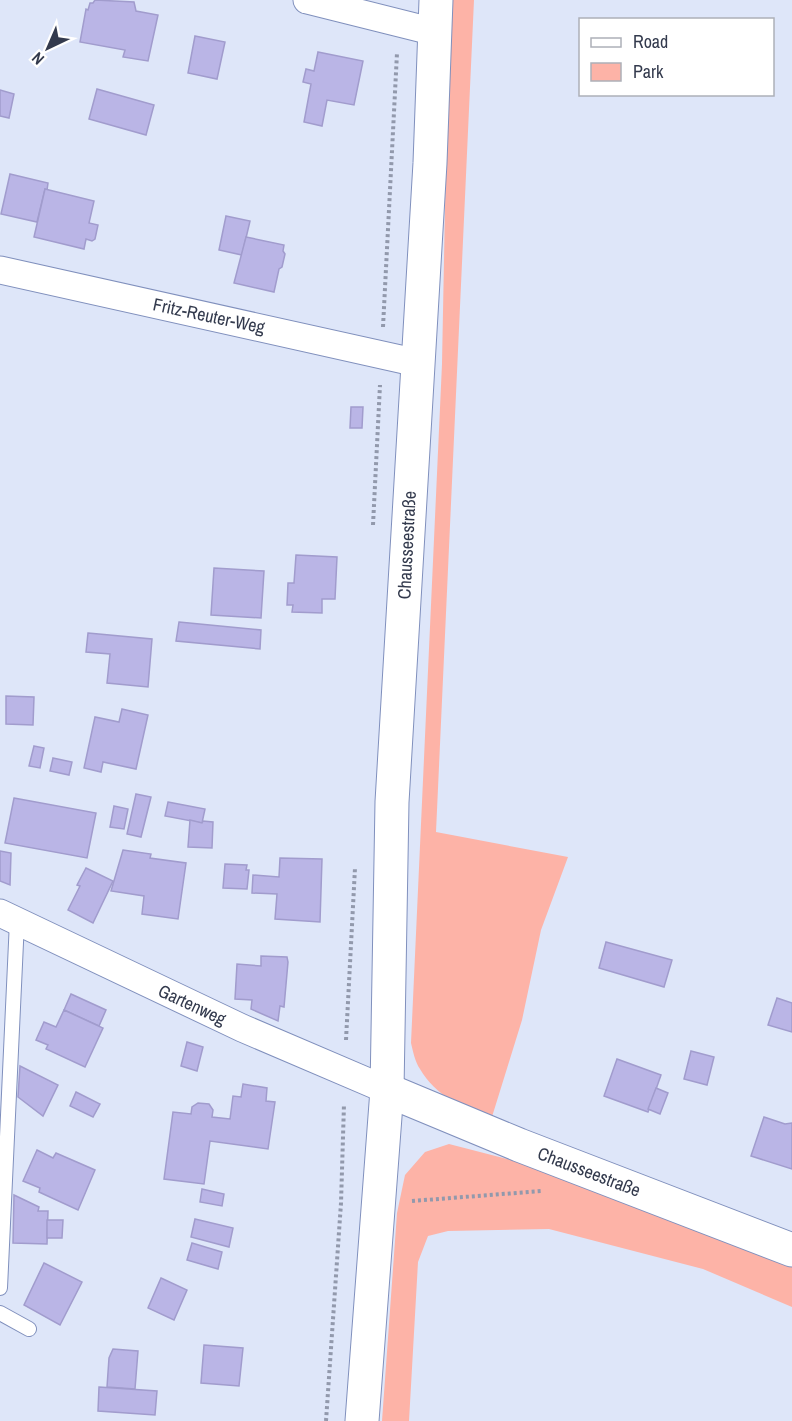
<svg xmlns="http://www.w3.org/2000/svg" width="792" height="1421" viewBox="0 0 792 1421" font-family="'Archivo Narrow',sans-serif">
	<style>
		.green { fill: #fdb3a7 }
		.building { fill: #bab5e6; stroke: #a19ccd; stroke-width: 1.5 }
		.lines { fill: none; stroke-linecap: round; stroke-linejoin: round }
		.service-casing { stroke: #8090bd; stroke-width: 16 }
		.minor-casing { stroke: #8090bd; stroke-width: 29 }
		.tertiary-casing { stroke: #8090bd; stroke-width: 35 }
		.secondary-casing { stroke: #8090bd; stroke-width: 35 }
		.path { stroke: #9299ac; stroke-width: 4; stroke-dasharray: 3 3; stroke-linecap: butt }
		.service { stroke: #fff; stroke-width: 14 }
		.minor { stroke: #fff; stroke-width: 27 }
		.tertiary { stroke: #fff; stroke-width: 33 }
		.secondary { stroke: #fff; stroke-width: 33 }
		.labels { text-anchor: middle; stroke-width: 5; stroke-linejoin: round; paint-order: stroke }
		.street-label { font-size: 18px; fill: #333a4d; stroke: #fff }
	</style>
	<rect width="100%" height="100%" fill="#dee6f9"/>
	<g class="green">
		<path d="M449,0H474L436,832L568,857L541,930L522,1020L491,1120C464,1109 435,1095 420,1069C415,1062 413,1051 411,1043L442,364Z"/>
		<path d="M449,1144L515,1161L765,1254L792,1266V1307L703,1269L549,1229L448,1231L428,1236L418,1262L409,1421H382L397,1213L405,1175L425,1152Z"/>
	</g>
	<g class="building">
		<path d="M95,0L134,2L136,11L158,15L148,61L123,57L125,50L80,42L86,9L88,10L90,3H93Z"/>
		<path d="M195,36L225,42L217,79L188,73Z"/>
		<path d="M318,52L363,61L354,105L327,100L322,126L304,122L311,84L303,82L306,69L314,71Z"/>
		<path d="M97,89L154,105L146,135L89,119Z"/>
		<path d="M0,90L14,94L9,118L0,116Z"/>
		<path d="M10,174L48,183L47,190L45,189L37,222L1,214Z"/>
		<path d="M45,189L94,201L89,223L98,225L95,239L92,241L86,239L84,249L34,237Z"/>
		<path d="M226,216L250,221L242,255L219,250Z"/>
		<path d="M246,237L284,245L283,251L285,254L282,267L279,269L274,292L234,283Z"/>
		<path d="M351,407H363L362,428H350Z"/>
		<path d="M296,555L337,557L335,599H322V613L292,612L293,605H287L288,583H294Z"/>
		<path d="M214,568L264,571L261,618L211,615Z"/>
		<path d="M179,622L261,630L260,649L176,641Z"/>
		<path d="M88,633L152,639L148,687L107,683L110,654L86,652Z"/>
		<path d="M6,696L34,697L33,725L6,724Z"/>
		<path d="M122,709L148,715L136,769L103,762L101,772L84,768L95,717L119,722Z"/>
		<path d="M34,746L44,748L40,768L29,766Z"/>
		<path d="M53,758L72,762L69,775L50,771Z"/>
		<path d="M136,794L151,797L141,837L127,834Z"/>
		<path d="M14,798L96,813L87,858L5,843Z"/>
		<path d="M168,802L205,809L202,823L165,816Z"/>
		<path d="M114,806L128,809L124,829L110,827Z"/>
		<path d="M190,820L202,823L203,821L213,822L212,848L188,847Z"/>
		<path d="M123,850L151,854L150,858L186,863L178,919L142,914L144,896L111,891Z"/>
		<path d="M0,851L11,853L10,885L0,881Z"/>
		<path d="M280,858L322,859L320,922L275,919L277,894L252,893L253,875L279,877Z"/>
		<path d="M225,864L247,865L246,870H249L247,889L223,888Z"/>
		<path d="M86,868L113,881L93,923L68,910L80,886L77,885Z"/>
		<path d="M606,942L672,960L664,987L599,968Z"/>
		<path d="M261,956L287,957L288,962L284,1007L280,1006L278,1021L251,1009L252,1000L235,999L237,964L261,966Z"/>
		<path d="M71,994L106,1010L99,1026L64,1010Z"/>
		<path d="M777,998L792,1003V1032L768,1025Z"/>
		<path d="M64,1010L103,1028L85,1067L46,1049L48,1045L36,1040L44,1022L56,1027Z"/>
		<path d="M187,1042L203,1047L197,1071L181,1066Z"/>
		<path d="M691,1051L714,1057L707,1085L684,1079Z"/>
		<path d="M617,1059L661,1075L648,1112L604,1096Z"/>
		<path d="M20,1066L58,1085L43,1116L18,1097Z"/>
		<path d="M243,1084L267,1088L266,1101L275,1102L268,1149L210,1141L204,1184L164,1179L173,1112L191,1114L192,1107L198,1103L209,1104L213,1110L212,1117L230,1119L233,1096L241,1097Z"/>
		<path d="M656,1088L668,1093L660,1114L648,1109Z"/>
		<path d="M76,1092L100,1104L93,1117L70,1106Z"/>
		<path d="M764,1117L785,1124L792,1123V1169L751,1156Z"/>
		<path d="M37,1150L53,1158L56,1153L95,1170L78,1210L39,1192L40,1188L23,1181Z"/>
		<path d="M202,1189L224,1194L222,1206L200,1202Z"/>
		<path d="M14,1195L39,1207L38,1211H48L47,1244L13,1243Z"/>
		<path d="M195,1219L233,1228L229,1247L191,1237Z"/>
		<path d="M47,1220H63L62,1238H47Z"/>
		<path d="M192,1243L222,1252L218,1269L187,1260Z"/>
		<path d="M44,1263L82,1282L60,1325L24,1305Z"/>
		<path d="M161,1278L187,1290L174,1320L148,1308Z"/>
		<path d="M204,1345L243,1348L239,1386L201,1383Z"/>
		<path d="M113,1349L138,1351L135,1389L107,1387L109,1358Z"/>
		<path d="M99,1387L157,1391L155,1415L98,1411Z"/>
	</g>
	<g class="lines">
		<defs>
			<g id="service">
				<path d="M0,1288L17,921"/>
				<path d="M0,1313L29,1329"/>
			</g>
			<g id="minor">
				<path d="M307,0L435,32"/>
				<path d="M0,270L418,363"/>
				<path d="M0,913L242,1028L387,1090"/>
			</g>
			<path id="tertiary" d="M387,1090L519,1145L792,1250"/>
			<path id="secondary" d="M362,1421L387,1090L392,802L430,163L436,0"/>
		</defs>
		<use href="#service" class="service-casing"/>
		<use href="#minor" class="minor-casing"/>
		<use href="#tertiary" class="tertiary-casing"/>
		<use href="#secondary" class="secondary-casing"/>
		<g class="path">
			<path d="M383,327L397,53"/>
			<path d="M373,525L380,385"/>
			<path d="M346,1040L355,868"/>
			<path d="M412,1201L542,1191"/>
			<path d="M326,1421L341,1203L344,1104"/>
		</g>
		<use href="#service" class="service"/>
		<use href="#minor" class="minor"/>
		<use href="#tertiary" class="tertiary"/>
		<use href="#secondary" class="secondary"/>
	</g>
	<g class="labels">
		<g class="street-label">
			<text transform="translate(209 316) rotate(12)" y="6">Fritz-Reuter-Weg</text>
			<text transform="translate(407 545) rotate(-87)" y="6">Chausseestraße</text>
			<text transform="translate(192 1005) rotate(25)" y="6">Gartenweg</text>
			<text transform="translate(589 1172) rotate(21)" y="6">Chausseestraße</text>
		</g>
	</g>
	<rect x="579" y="18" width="195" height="78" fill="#ffffff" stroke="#adb0b8" stroke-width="1.5"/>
	<rect x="591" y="38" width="30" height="9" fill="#ffffff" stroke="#adb0b8" stroke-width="1.5"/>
	<text x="633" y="48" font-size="18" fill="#333a4d">Road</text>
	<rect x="591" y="63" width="30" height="18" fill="#fdb3a7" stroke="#adb0b8" stroke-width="1.5"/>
	<text x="633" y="78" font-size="18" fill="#333a4d">Park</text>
	<g transform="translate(48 48) rotate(224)" stroke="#ffffff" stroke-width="4.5" paint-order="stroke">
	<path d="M0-4.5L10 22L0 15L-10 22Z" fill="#333a4d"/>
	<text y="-9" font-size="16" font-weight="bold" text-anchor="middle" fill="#333a4d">N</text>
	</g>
</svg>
